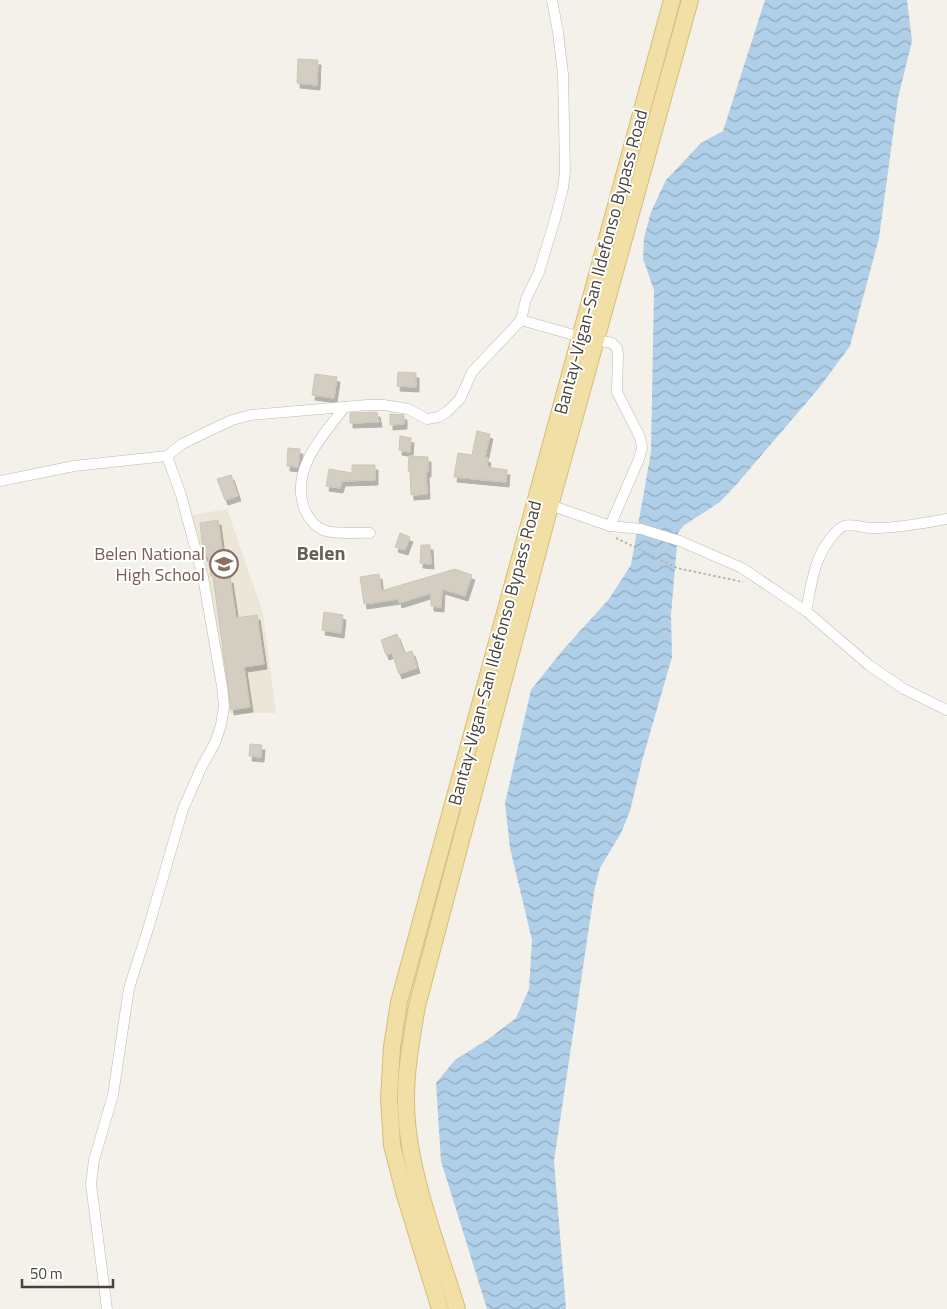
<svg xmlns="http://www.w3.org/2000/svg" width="947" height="1309" viewBox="0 0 947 1309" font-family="'Titillium Web',sans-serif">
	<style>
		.education { fill: #ebe6d7 }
		.water { fill: url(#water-waves) }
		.building { fill: #d4cec2; stroke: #cec6b6; filter: url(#shadow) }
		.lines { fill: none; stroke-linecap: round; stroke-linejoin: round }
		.minor-casing { stroke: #beb9af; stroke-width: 11 }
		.primary-casing { stroke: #d6bd77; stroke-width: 18 }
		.path { stroke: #beb5a2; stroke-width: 2; stroke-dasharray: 2.5 2.5; stroke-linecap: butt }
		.minor { stroke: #fff; stroke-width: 10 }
		.primary { stroke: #f2dfa5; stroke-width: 16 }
		.labels { text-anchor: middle; stroke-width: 4; stroke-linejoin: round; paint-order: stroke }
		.street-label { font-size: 18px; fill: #47423a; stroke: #fff }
		.education-label { font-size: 18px; fill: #785e54; stroke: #fff; text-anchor: end }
		.quarter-label { font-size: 20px; font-weight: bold; fill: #696052; stroke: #fff }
	</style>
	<defs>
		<pattern id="water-waves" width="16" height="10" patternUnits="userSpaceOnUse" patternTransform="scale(1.25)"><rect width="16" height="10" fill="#b0cfe8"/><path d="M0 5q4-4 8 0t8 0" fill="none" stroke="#91aabd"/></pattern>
		<filter id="shadow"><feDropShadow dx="3" dy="5" stdDeviation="0" flood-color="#0004"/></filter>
	</defs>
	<rect width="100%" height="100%" fill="#f4f1eb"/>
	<path class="education" d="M227,509L263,613L276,713H228L192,515Z"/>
	<path class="water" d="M765,0H907L912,41L898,98L879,238L850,346L819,388L736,485L720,502L683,526L678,533L671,615L672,657L642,761L630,811L621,833L600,868L595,887L554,1161L566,1309H487L441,1161L436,1083L455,1060L490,1038L516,1018L529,989L532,940L510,848L505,803L531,690L562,651L609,599L631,565L651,452L654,290L643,259L644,238L651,212L666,180L701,143L723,131Z"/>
	<g class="building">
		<path d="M298,59L318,60L317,85L297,83Z"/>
		<path d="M398,372L416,373V387L397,386Z"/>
		<path d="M315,374L337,377L334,398L312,395Z"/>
		<path d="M377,412L379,422L350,423V413Z"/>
		<path d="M390,414L404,415V424L390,425Z"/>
		<path d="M477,431L490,434L485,457L488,458L487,467L507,470L506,482L454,477L458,453L472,455Z"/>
		<path d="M400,436L411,438L410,452L399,450Z"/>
		<path d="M288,448L300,449L298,467L287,466Z"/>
		<path d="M409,456L428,457V472H426L427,494L411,495L410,471H408Z"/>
		<path d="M352,465H375V480L342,481L340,488L326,486L329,469L352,473Z"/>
		<path d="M231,475L238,496L225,500L217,479Z"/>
		<path d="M218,520L223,557H225L228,578H230L236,618L257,615L264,664L244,667L250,707L231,710L213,576H211L208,556L205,557L203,551L200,523Z"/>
		<path d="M400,533L410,537L405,550L395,547Z"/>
		<path d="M421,545H430L431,564L420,563Z"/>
		<path d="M455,569L472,575L465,596L442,589L441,607L431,606V593L399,603L398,599L364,604L360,577L379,574L381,591Z"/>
		<path d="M324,612L343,615L341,633L322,630Z"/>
		<path d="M397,634L404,653L412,651L417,668L399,674L392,653L386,655L381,640Z"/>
		<path d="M250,744L262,745L261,757L249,756Z"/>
	</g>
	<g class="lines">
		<defs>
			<g id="minor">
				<path d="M521,320L526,299L539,272L555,219L563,188L565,171L563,74L558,32L552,0"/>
				<path d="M345,407C322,436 289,471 305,510C309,519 314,526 323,530C337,535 355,532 370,533"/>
				<path d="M0,481L74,466L167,456L182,444L217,427L232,420L251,415L367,405H384L408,409L427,419L439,417L448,411L460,399L472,372L521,320L581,337L612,343L617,348L618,354L617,392L640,437L642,448L639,459L610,526"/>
				<path d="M547,504L610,526L641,529L680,541L742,568L806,611L870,666L904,689L947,710"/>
				<path d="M806,611C812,582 814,555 835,533C837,531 840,527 844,526C853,523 865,529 875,528C899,528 923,523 947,519"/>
				<path d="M107,1309L91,1184L94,1160L113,1095L129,988L148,929L183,809L202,766L215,743L221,725L224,706L222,686L203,577L181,495L167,456"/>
			</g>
			<g id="primary">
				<path d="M440,1309L404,1192L392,1145L389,1098L392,1047L399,1002L672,0"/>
				<path d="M457,1309C437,1244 405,1165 406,1098C406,1067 412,1036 417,1006L550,506L690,0"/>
			</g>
		</defs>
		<use href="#minor" class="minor-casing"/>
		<use href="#primary" class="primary-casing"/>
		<path class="path" d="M616,538L677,568L743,582"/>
		<use href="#minor" class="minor"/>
		<use href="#primary" class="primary"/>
	</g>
	<defs>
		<symbol id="school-ring" viewBox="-11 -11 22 22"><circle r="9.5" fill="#fff" stroke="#8d6e63" stroke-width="1.5"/><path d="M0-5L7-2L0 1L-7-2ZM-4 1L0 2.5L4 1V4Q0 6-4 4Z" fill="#8d6e63"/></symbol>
	</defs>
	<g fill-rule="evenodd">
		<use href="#school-ring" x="208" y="548" width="32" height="32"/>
	</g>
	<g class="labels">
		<g class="street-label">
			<text transform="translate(601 262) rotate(-75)" y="6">Bantay-Vigan-San Ildefonso Bypass Road</text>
			<text transform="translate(495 653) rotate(-75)" y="6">Bantay-Vigan-San Ildefonso Bypass Road</text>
		</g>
		<g class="education-label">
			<text x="205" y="560">Belen National<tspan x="205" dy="21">High School</tspan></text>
		</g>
		<g class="quarter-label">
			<text x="321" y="560">Belen</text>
		</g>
	</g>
	<path d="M22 1279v8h91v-8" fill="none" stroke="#47423a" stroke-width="2.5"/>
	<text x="30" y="1279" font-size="15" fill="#47423a" stroke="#ffffff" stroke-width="4" paint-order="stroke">50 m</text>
</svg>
